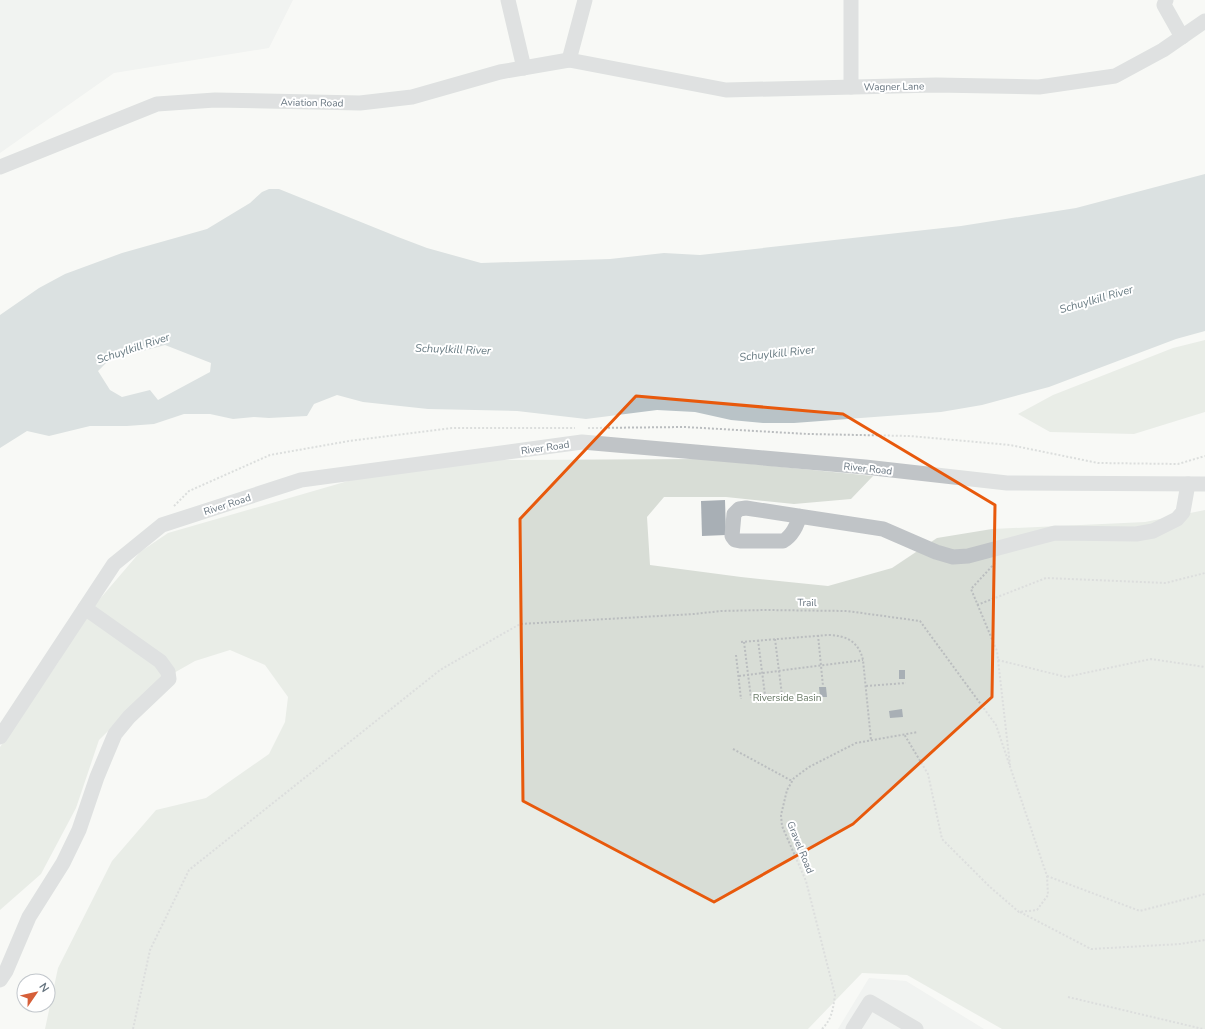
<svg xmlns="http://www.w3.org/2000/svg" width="1205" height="1029" viewBox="0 0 1205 1029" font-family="'Nunito Sans',sans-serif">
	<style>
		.built { fill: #e9eaea }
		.green { fill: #d8ddd6 }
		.water { fill: #b9c3c7; fill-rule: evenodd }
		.building { fill: #a8afb5 }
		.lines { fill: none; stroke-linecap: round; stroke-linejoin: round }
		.path { stroke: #babdbf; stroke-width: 2; stroke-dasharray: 2 2; stroke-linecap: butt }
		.minor { stroke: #c0c4c7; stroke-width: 15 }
		.marked { fill: none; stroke: #e8590c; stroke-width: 3; stroke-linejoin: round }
		.labels { text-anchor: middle; stroke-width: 4; stroke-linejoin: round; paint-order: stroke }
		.street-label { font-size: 10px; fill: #66747f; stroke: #fff }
		.park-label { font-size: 10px; fill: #677864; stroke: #fff }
		.water-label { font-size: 11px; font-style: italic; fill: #667980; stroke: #fff }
	</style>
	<rect width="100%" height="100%" fill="#f8f9f6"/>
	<g class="built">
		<path d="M0,0H293L269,48L114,73L0,153Z"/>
		<path d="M869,978L906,981L984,1029H838Z"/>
	</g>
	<g class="green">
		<path d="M1205,340V412L1134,434L1050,432L1018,414L1053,395L1173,348Z"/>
		<path d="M702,459L873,476L851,499L794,504L726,497H664L647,517L650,565L741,577L828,586L892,568L937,538L992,529L1145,522L1205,510V1029H1002L907,975L862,973L808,1029H45L58,968L112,861L156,810L206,798L269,754L285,722L288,697L265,665L230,650L195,661L158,682L99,740L76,808L41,874L0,910V747L59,661L75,628L140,552L168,533L386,470L487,460Z"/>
	</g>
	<path class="water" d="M1205,174V331L1176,339L1049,387L982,405L941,412L794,423H763L731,420L695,412L657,410L586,419L517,411L428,409L363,402L337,395L314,404L307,416L269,418L254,417L233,419L210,414H184L154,424L127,426H90L49,436L27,431L0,448V315L39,288L65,274L122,253L207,229L250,203L262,192L269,189H279L398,237L427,248L481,263L610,259L664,253L700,255L961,226L1076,208ZM165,345L211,363L210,372L158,400L150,390L122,397L110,390L98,371L109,360Z"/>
	<g class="building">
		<path d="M725,500L726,535L702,536L701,501Z"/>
		<rect x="899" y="670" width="6" height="9"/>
		<path d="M819,687H826L827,697H820Z"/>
		<path d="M902,709L903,717L890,718L889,711Z"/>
	</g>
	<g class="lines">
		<g class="path">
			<path d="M588,428L685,427L808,434L910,436L1010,445L1098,463L1178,464L1205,456"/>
			<path d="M174,506L189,491L270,455L349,441L452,428H575"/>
			<path d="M995,563L971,589L997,651L1010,765"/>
			<path d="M977,605L1046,578L1166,583L1205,573"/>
			<path d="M818,635L823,686"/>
			<path d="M775,639L783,703"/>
			<path d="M758,640L765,695"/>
			<path d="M741,642L828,635C846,635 859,642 863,660L871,740"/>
			<path d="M744,642L751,698"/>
			<path d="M736,655L741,699"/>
			<path d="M998,660L1066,677L1151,659L1205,667"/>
			<path d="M739,676L863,660"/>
			<path d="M866,686L906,683"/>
			<path d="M733,749L792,781"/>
			<path d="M1047,876L1140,911L1205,894"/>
			<path d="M1020,912L1091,949L1180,944L1205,940"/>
			<path d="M1068,997L1203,1029"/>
			<path d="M133,1029L150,950L189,870L440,670L520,624L694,614L721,611L765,610L847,611L920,621L996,725L1047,876L1048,895L1037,910L1019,912L990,887L942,839L928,774L904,734"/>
			<path d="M822,1029C832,1019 833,1009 835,995L806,881L782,826L781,815L787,790L794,778L809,767L856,743L918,732"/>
		</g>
		<g class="minor">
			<path d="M508,0L524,68"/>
			<path d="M851,0V87"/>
			<path d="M1166,0L1164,5L1182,37"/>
			<path d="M569,60L585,0"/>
			<path d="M0,167L157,104L215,100L360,103L412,97L500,72L569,60L726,90L936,85L1039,87L1115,76L1163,50L1205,21"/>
			<path d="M799,516C798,525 791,537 783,541H740L735,540L732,536L734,514L739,509L746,508L883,529L936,552L953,557L968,556L1055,533L1136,534L1153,531L1177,519L1183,512L1188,484"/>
			<path d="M0,737L114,564L162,525L301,480L582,442L865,467L1007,483L1205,484"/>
			<path d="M0,980L6,971L29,917L63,863L79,830L97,777L115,734L129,717L169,679L168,672L160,661L85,608"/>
			<path d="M853,1029L870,1002L916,1029"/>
		</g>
	</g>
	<path d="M0 0H1205V1029H0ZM636,396L843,414L995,505L992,697L853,824L714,902L523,801L520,519Z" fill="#f8f9f6" fill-opacity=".55" fill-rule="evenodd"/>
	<path class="marked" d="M636,396L843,414L995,505L992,697L853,824L714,902L523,801L520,519Z"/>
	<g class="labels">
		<g class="street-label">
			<text transform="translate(894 86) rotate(-1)" y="4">Wagner Lane</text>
			<text transform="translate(312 102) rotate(1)" y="4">Aviation Road</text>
			<text transform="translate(545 447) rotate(-8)" y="4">River Road</text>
			<text transform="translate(868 468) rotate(6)" y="4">River Road</text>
			<text transform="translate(227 504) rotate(-18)" y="4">River Road</text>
			<text transform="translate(807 602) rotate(1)" y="4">Trail</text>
			<text transform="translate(801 847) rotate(68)" y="4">Gravel Road</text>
		</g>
		<g class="park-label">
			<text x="787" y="701">Riverside Basin</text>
		</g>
		<g class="water-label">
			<text transform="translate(1096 299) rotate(-16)" y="4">Schuylkill River</text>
			<text transform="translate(133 348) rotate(-18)" y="4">Schuylkill River</text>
			<text transform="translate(453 349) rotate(2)" y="4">Schuylkill River</text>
			<text transform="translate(777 353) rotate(-6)" y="4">Schuylkill River</text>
		</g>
	</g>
	<g transform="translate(36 993) rotate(56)"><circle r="19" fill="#ffffff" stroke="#c2c7cc"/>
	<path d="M0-3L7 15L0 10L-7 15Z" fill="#d65f39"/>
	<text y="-6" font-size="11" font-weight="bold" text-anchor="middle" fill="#66747f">N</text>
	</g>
</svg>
